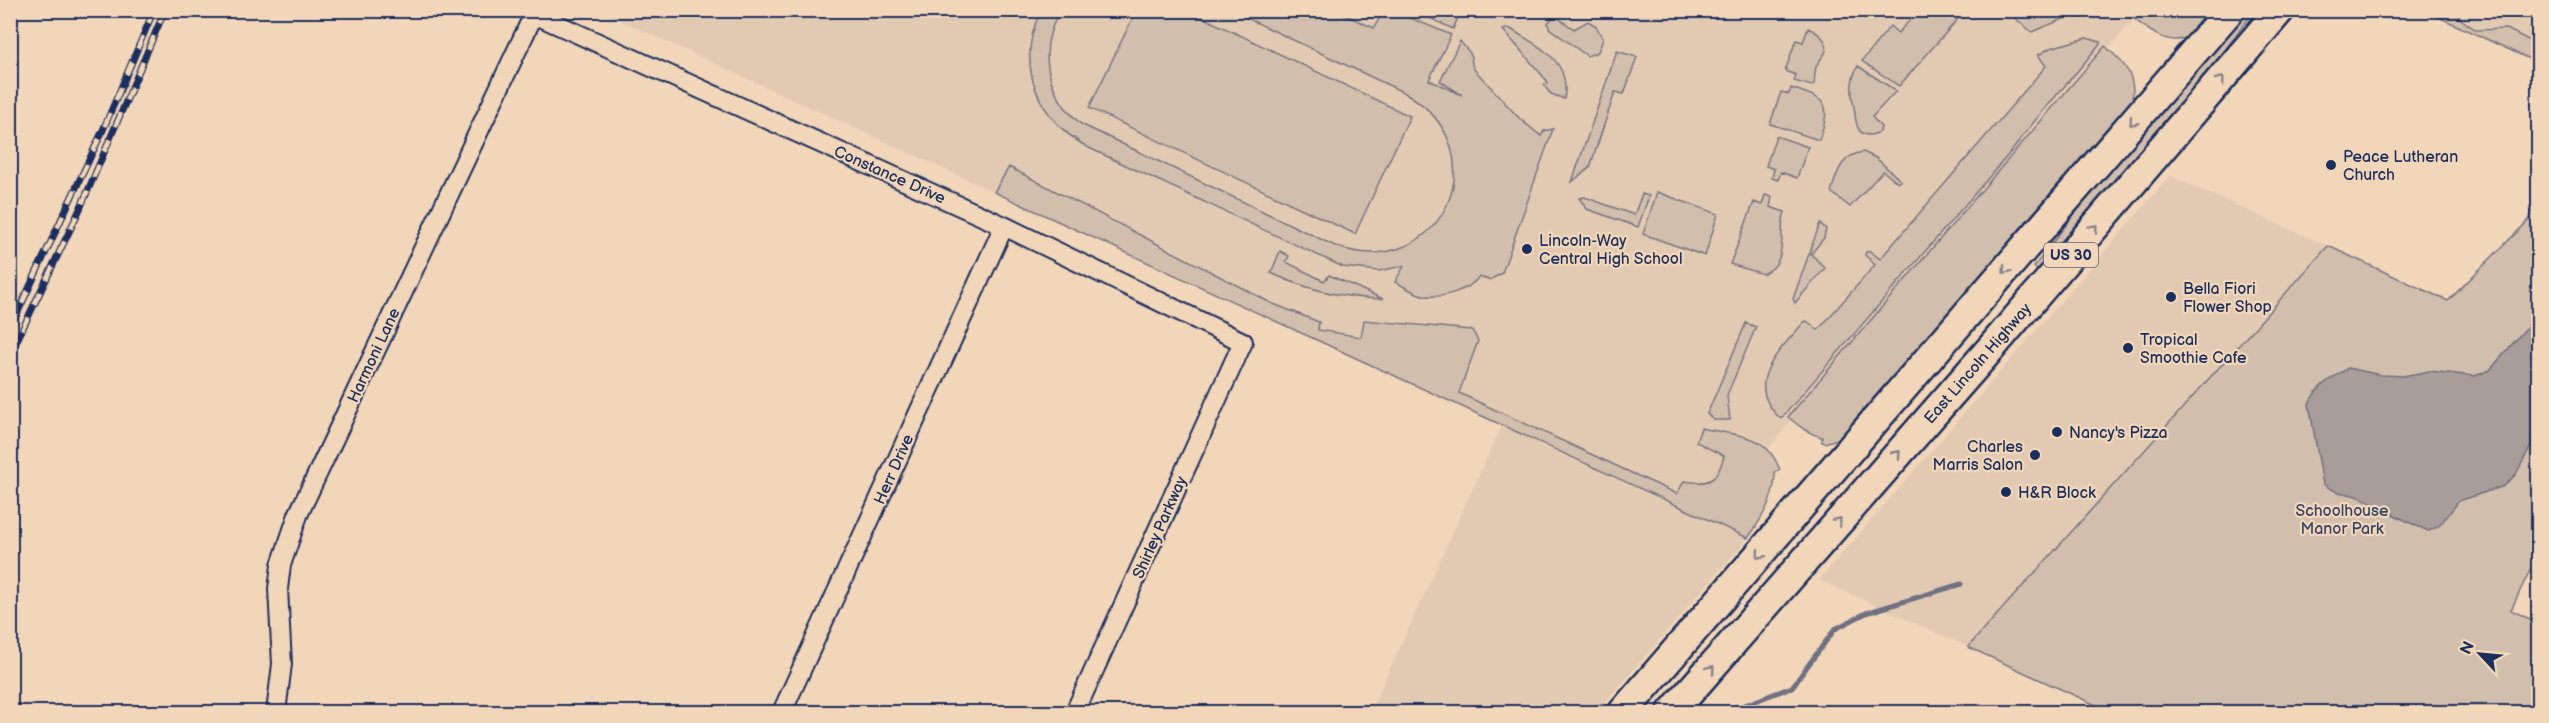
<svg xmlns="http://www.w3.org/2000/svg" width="2549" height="723" font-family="'Balsamiq Sans',sans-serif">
  <rect width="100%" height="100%" fill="#f2d6b9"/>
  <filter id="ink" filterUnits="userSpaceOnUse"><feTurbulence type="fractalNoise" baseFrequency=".0167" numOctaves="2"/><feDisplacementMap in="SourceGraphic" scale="12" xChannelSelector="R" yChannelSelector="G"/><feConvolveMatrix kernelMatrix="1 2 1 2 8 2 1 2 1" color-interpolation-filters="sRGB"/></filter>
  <g filter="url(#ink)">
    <!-- built -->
    <path fill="#e2cab2" d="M600 11H2141L1798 411 1713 521 1748 538 1597 712H1370L1502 425Z
      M2425 11H2538V63L2447 20Z
      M2170 176 2328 246 1968 647 1819 580Z"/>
    <!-- green -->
    <path fill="#d2beac" stroke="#767685" stroke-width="1.5" d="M1041 10 1060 11C1036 51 1047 94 1081 124L1335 246C1440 284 1503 152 1407 94L1232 11H1336L1374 28 1383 11H1394L1451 35 1429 80 1462 95 1440 81 1460 41 1470 53 1473 68 1519 118 1541 136 1544 131 1553 129 1502 273 1490 280 1479 277C1469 290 1444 298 1427 296 1416 295 1404 286 1395 282L1404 266 1378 271 1343 267 1087 147C1036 117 1015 65 1041 10Z
      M1187 10 1410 116 1355 234 1089 108 1136 11Z
      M1415 11H1461L1453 29Z
      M1918 11H1965L1899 86 1862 61 1890 26 1898 33Z
      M2006 11H2083L2032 32Z
      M2134 11H2216C2208 18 2201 29 2192 35 2169 49 2148 30 2132 17Z
      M2247 11H2254L2184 105 2038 271 2034 267 2104 175Z
      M2441 11H2454L2462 20 2476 30 2507 29 2538 45V63L2432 14Z
      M1554 15 1574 29 1588 21 1596 26 1603 39 1598 52 1587 56 1549 28 1548 23Z
      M1509 28C1537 46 1572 59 1564 99L1551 94 1544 86 1548 82 1503 30Z
      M1808 28C1817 32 1831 41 1825 53 1823 57 1819 60 1817 65 1814 70 1815 78 1814 84L1812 86 1794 81 1796 75 1785 71 1796 40 1803 42Z
      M2086 38 2101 42C2073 79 2040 111 2014 148L1781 419C1741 383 1779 352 1804 322L1807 321 1818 330 1875 265 1865 255 1866 252 1870 251 1880 259 2046 66 2038 55 2050 48Z
      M2105 46C2126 64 2138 78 2131 106L1846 436 1825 443 1822 442V437C1808 434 1799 426 1788 417Z
      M1617 51 1637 57 1624 94 1615 92 1590 167 1572 182Z
      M1858 66 1896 91 1872 117 1881 127 1880 132C1855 143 1856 121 1854 107 1851 92 1850 79 1858 66Z
      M1791 88C1828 100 1832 102 1819 140L1770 124 1781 92 1789 94Z
      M1776 136 1808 147 1797 178 1781 172 1778 180 1772 178 1774 169 1766 166Z
      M1863 152 1876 158 1901 181 1898 183 1883 171 1850 207 1831 192C1837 173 1841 155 1863 152Z
      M1009 167 1271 303 1319 322 1318 330 1361 337 1364 320 1472 330 1478 341 1459 393 1677 494 1684 481C1709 485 1717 482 1724 456L1696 442 1701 428C1734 436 1765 430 1780 470L1775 472C1776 495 1762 519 1748 538L994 192Z
      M1657 192 1718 214 1705 256 1643 234Z
      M1642 194 1649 196 1638 227 1587 209 1579 198 1585 197 1634 215Z
      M1765 195 1772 197 1770 207 1785 212C1777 231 1791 263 1763 274L1730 264 1754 202 1762 205Z
      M2538 198V553L2511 610 2538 623V712H2111L1968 647 2328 246 2448 301 2529 220Z
      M1820 223 1826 229 1824 238 1811 254 1825 268 1795 303 1793 299Z
      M1280 251 1289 256 1286 262 1324 281 1329 275 1383 299C1344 298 1307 290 1271 273Z
      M1746 323 1756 327 1727 395 1730 420H1714L1707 414Z"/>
    <!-- water -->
    <path fill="#a99d9a" stroke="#707182" stroke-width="1.5" d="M2538 314V432L2516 474 2504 486 2459 501 2439 526 2429 531C2405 522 2385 509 2362 498 2346 491 2339 496 2323 484L2309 404C2316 386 2332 378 2348 368L2381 375 2403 376 2429 371 2475 376 2490 370Z"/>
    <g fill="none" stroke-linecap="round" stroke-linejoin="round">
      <!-- stream -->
      <path stroke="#707182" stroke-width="5" d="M1708 712 1716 709 1721 712 1729 711 1792 687 1835 629 1866 613 1961 584"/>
      <!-- street casing -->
      <g stroke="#1b2f5e" stroke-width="22">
        <path id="street" d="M276 712 282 664 278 589 281 565 298 515 534 14 1004 226 1243 342 1075 712
          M782 712 1004 226"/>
      </g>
      <!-- primary casing -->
      <g stroke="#1b2f5e" stroke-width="33">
        <path id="primary" d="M1623 712 2230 10
          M1672 712 1992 347 2280 10"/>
      </g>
      <!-- street -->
      <use href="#street" stroke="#f2d6b9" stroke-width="18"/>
      <!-- primary -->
      <use href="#primary" stroke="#f2d6b9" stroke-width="28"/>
      <!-- rail casing -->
      <g stroke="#1b2f5e" stroke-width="7">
        <path id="rail" d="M10 329 103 130 154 10
          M10 355 80 209 165 10"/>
      </g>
      <!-- rail -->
      <use href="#rail" stroke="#f2d6b9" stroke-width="4.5" stroke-dasharray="14" stroke-linecap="butt"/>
    </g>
    <!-- one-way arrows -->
    <defs><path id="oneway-chevron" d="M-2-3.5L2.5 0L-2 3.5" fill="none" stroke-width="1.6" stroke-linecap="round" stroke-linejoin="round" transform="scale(1.5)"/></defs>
    <g stroke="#86828c">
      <use href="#oneway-chevron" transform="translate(2221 80) rotate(-50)"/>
      <use href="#oneway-chevron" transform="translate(2133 122) rotate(131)"/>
      <use href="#oneway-chevron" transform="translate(2094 228) rotate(-49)"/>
      <use href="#oneway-chevron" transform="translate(2006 270) rotate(131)"/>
      <use href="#oneway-chevron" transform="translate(1897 454) rotate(-48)"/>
      <use href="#oneway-chevron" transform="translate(1838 521) rotate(-49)"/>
      <use href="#oneway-chevron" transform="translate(1760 555) rotate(131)"/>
      <use href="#oneway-chevron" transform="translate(1711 669) rotate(-49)"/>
    </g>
  </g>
  <!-- markers -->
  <g fill="#1b2f5e" stroke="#f2d6b9" stroke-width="2">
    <circle cx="2331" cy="165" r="6"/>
    <circle cx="1527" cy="249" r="6"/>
    <circle cx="2171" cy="297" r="6"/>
    <circle cx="2128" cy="348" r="6"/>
    <circle cx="2057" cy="432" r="6"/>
    <circle cx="2035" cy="455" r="6"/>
    <circle cx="2006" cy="492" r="6"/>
  </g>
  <g text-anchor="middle" stroke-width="4.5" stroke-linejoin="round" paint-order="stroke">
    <!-- shield labels -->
    <rect fill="#f2d6b9" stroke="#5c6179" stroke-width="1.5" x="2044" y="243" width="54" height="24" rx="4.5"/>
    <g font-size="15" font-weight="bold" fill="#1b2f5e">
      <text x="2071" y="260">US 30</text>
    </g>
    <!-- poi labels -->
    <g font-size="16" fill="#1b2f5e" stroke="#f2d6b9" text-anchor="start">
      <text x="2343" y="162">Peace Lutheran<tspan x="2343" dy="18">Church</tspan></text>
      <text x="1539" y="246">Lincoln-Way<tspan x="1539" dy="18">Central High School</tspan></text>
      <text x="2183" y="294">Bella Fiori<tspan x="2183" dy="18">Flower Shop</tspan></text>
      <text x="2140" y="345">Tropical<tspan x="2140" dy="18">Smoothie Cafe</tspan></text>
      <text x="2069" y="438">Nancy's Pizza</text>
      <text x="2023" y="452" text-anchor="end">Charles<tspan x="2023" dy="18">Marris Salon</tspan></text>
      <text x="2018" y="498">H&amp;R Block</text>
    </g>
    <!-- street labels -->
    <g font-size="16" fill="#1b2f5e" stroke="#f2d6b9">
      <text transform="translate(890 174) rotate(24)" y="6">Constance Drive</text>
      <text transform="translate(373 355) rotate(-65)" y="6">Harmoni Lane</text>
      <text transform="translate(1977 363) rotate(-49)" y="6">East Lincoln Highway</text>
      <text transform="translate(893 469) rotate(-66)" y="6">Herr Drive</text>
      <text transform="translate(1159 527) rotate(-66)" y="6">Shirley Parkway</text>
    </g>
    <!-- park labels -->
    <g font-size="16" fill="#36446a" stroke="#f2d6b9">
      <text x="2342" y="516">Schoolhouse<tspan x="2342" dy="18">Manor Park</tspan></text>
    </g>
  </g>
  <!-- margin -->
  <rect width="2549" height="723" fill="none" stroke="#f2d6b9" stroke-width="36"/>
  <rect x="18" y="18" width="2513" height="687" fill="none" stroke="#1b2f5e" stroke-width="2" filter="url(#ink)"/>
  <!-- north arrow -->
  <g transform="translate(2480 654) rotate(296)" stroke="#f2d6b9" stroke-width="4.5" paint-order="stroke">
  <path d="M0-4.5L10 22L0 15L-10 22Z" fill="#1b2f5e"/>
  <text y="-9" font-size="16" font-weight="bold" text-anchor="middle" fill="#1b2f5e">N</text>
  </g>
</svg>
